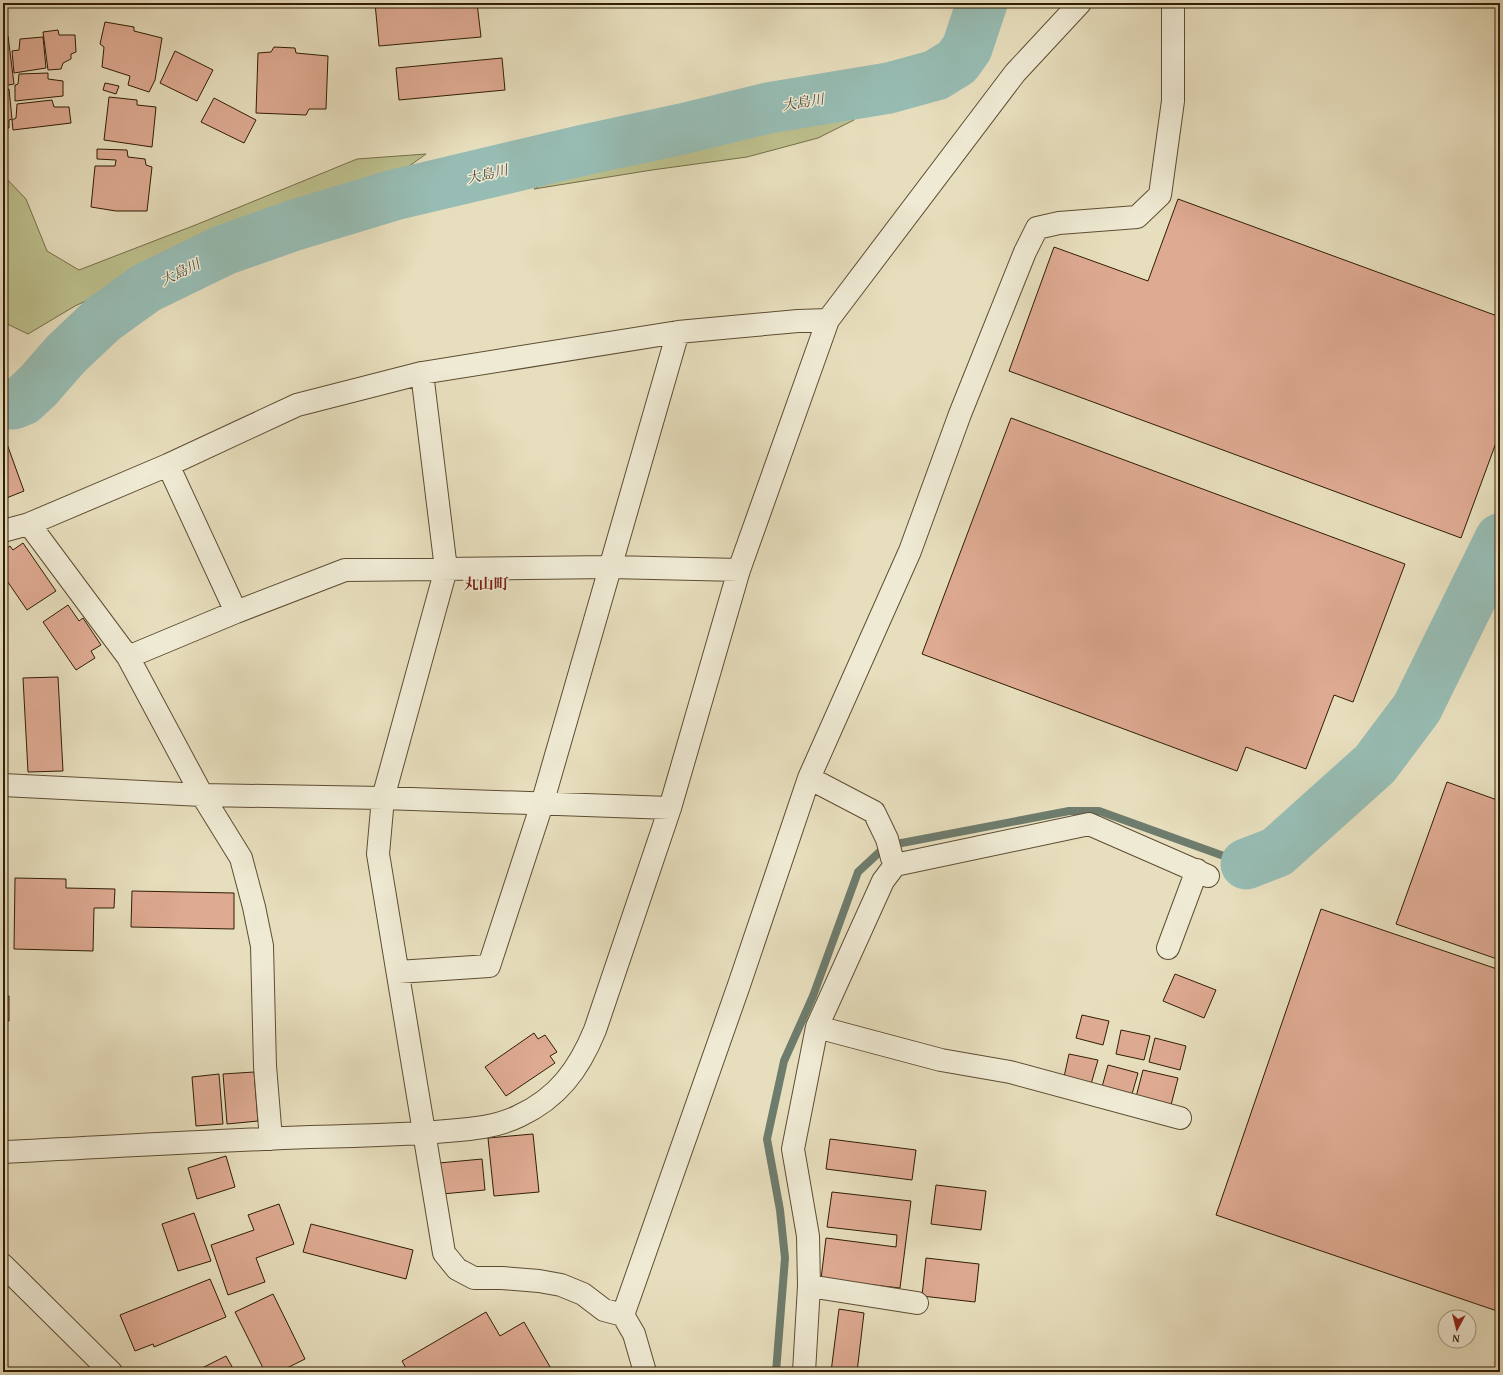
<svg xmlns="http://www.w3.org/2000/svg" width="1503" height="1375" font-family="'Gentium Book Plus','Noto Serif JP',serif">
  <rect width="100%" height="100%" fill="#e7debd"/>
  <filter id="stains"><feTurbulence type="fractalNoise" baseFrequency=".005" numOctaves="4"/><feColorMatrix values="0 0 0 0 .2 0 0 0 0 .09 0 0 0 0 .02 0 0 0 .5 -.17"/></filter>
  <radialGradient id="worn" r=".72"><stop offset=".6" stop-color="#630" stop-opacity="0"/><stop offset="1" stop-color="#630" stop-opacity=".3"/></radialGradient>
  <!-- green -->
  <path fill="#bcc08d" stroke="#766e49" d="M860 99 854 120 818 138 747 157 652 170 534 189 559 174 626 154 714 134 773 116 823 105Z
    M426 154 387 182 258 220 75 306 28 334 3 322V175L26 199 47 251 79 270 198 224 357 159Z"/>
  <g fill="none" stroke-linecap="round" stroke-linejoin="round">
    <!-- stream -->
    <path stroke="#6e7c6d" stroke-width="8" d="M776 1372 785 1258 780 1210 767 1139 784 1061 813 996 858 872 886 846 1069 811H1099L1246 864"/>
    <!-- river -->
    <path stroke="#97bcb3" stroke-width="51" d="M3 404H13L23 400 38 386 66 354 103 319 146 288 224 250 295 225 394 195 584 150 682 129 768 108 889 88 936 75 957 62 967 48 982 3
      M1246 864 1277 852 1375 764 1417 708 1500 539"/>
  </g>
  <!-- building -->
  <path fill="#deaa92" stroke="#301d05" d="M375 3H477L481 37 379 46Z
    M105 22 134 27V31L162 38 155 80 149 92 128 85 130 76 102 67 104 47 100 44Z
    M58 30 59 35H75L76 52 71 54V59L63 63 61 69 48 70 43 32Z
    M3 36H8L14 84 3 86Z
    M43 37 46 68 14 73 12 51 19 50 20 39Z
    M274 47 295 48 296 53 328 56 326 109H309L306 115 256 113 258 53 271 52Z
    M175 51 213 70 197 101 160 83Z
    M502 58 505 90 399 100 396 68Z
    M48 73V79L63 81V96L15 101V85L18 84 19 74Z
    M105 83 119 86 116 94 103 90Z
    M9 89 12 119 9 120V128H3V90Z
    M109 97 137 100V105L156 107 152 147 104 140Z
    M214 98 256 120 244 143 201 122Z
    M52 100 54 107H69L71 123 13 130 12 120 16 118 17 104Z
    M97 149 127 150 128 157 145 159 146 165 152 167 147 211H116L91 207 95 166H115L116 160 97 159Z
    M1178 199 1500 317V432L1461 538 1009 371 1054 247 1148 281Z
    M1011 418 1405 564 1353 702 1334 695 1306 769 1246 747 1237 771 922 654Z
    M7 444 24 491 4 499 3 446Z
    M23 543 56 591 27 610 3 575V551L10 546 13 550Z
    M68 605 79 621 83 618 101 645 91 651 95 658 76 670 43 622Z
    M58 677 63 771 28 772 23 678Z
    M1447 782 1500 801V960L1396 924Z
    M15 878 66 879V888L115 889 114 908H94L93 951 14 949Z
    M132 891 234 893V929L131 927Z
    M1321 909 1500 970V1312L1216 1215Z
    M1175 974 1216 990 1204 1018 1163 1001Z
    M3 996H9V1021H3Z
    M1082 1015 1109 1021 1103 1045 1076 1038Z
    M1121 1030 1150 1036 1144 1060 1116 1054Z
    M534 1033 538 1039 545 1035 557 1052 550 1056 555 1063 506 1096 485 1067Z
    M1155 1038 1186 1046 1180 1070 1149 1062Z
    M1069 1054 1098 1060 1091 1084 1064 1077Z
    M1108 1065 1138 1073 1132 1094 1102 1087Z
    M1143 1070 1178 1078 1171 1105 1136 1097Z
    M254 1072 258 1121 227 1124 223 1074Z
    M219 1074 223 1124 196 1126 192 1077Z
    M533 1134 539 1192 494 1196 488 1138Z
    M830 1139 916 1150 912 1180 826 1169Z
    M226 1156 235 1187 197 1199 188 1168Z
    M482 1159 485 1190 442 1194 439 1163Z
    M936 1185 986 1191 981 1230 931 1224Z
    M832 1192 911 1201 900 1288 821 1279 826 1238 896 1247 897 1235 827 1227Z
    M279 1204 294 1244 256 1258 265 1282 228 1295 211 1245 254 1230 248 1215Z
    M194 1213 211 1261 178 1271 162 1224Z
    M311 1224 413 1250 406 1279 303 1252Z
    M926 1258 979 1264 975 1302 922 1296Z
    M210 1279 226 1317 154 1347 153 1344 135 1351 120 1315Z
    M273 1294 305 1359 279 1372H265L235 1312Z
    M839 1309 864 1313 857 1372H831Z
    M486 1312 500 1336 524 1322 553 1372H408L402 1361Z
    M226 1356 235 1372H194Z"/>
  <g fill="none" stroke-linecap="round" stroke-linejoin="round">
    <!-- minor casing -->
    <g stroke="#5e4d33" stroke-width="24">
      <path id="minor" d="M422 373 446 569 383 798 378 854 444 1253 457 1269 474 1278H502L539 1281 561 1285 583 1294 604 1310 623 1315 634 1334 645 1372
        M168 465 236 612
        M29 524 128 657 202 795 241 858 254 907 262 946 265 1066 271 1139
        M3 531 29 524 168 465 297 405 422 373 678 332 798 321 828 320
        M128 657 236 612 345 570 610 567 739 570
        M809 778 874 812 887 839 892 858 895 865
        M3 785 202 795 383 798 670 808
        M1168 948 1197 870
        M398 972 489 966 542 804 678 332
        M817 1027 941 1060 1010 1072 1180 1118
        M3 1152C105 1147 208 1141 310 1137 356 1136 402 1135 447 1131 472 1129 497 1127 519 1116 558 1098 579 1069 595 1030L670 808 739 570 828 320 1015 73 1080 3
        M809 1286 917 1303
        M623 1315 739 985 809 778 910 551 960 414 1025 252 1037 228 1059 223 1137 217 1160 195 1173 101V3
        M804 1372 809 1286 808 1236 793 1149 817 1027 883 881 895 865 1089 824 1208 876"/>
    </g>
    <!-- tertiary casing -->
    <g stroke="#5e4d33" stroke-width="24">
      <path id="tertiary" d="M3 1265 111 1372"/>
    </g>
    <!-- minor -->
    <use href="#minor" stroke="#efead4" stroke-width="22"/>
    <!-- tertiary -->
    <use href="#tertiary" stroke="#efead4" stroke-width="22"/>
  </g>
  <g text-anchor="middle" stroke-width="3" stroke-linejoin="round" paint-order="stroke">
    <!-- water labels -->
    <g font-size="14" font-style="italic" fill="#4f4d39" stroke="#efead4">
      <text transform="translate(803 102) rotate(-9)" y="5">大島川</text>
      <text transform="translate(487 174) rotate(-13)" y="5">大島川</text>
      <text transform="translate(180 272) rotate(-26)" y="5">大島川</text>
    </g>
    <!-- quarter labels -->
    <g font-size="15" font-weight="bold" fill="#7a1f14" stroke="#efead4">
      <text x="486" y="589">丸山町</text>
    </g>
  </g>
  <!-- margin -->
  <rect width="1503" height="1375" fill="none" stroke="#e7debd" stroke-width="16"/>
  <rect x="4" y="4" width="1495" height="1367" fill="none" stroke="#301d05" stroke-width="2"/>
  <rect x="8" y="8" width="1487" height="1359" fill="none" stroke="#301d05"/>
  <!-- north arrow -->
  <g transform="translate(1457 1329) rotate(187)"><circle r="19" fill="#efead4" stroke="#a39881"/>
  <path d="M0-3L7 15L0 10L-7 15Z" fill="#8f2418"/>
  <text y="-6" font-size="11" font-weight="bold" text-anchor="middle" fill="#301d05">N</text>
  </g>
  <rect width="100%" height="100%" filter="url(#stains)"/>
  <rect width="100%" height="100%" fill="url(#worn)"/>
</svg>
